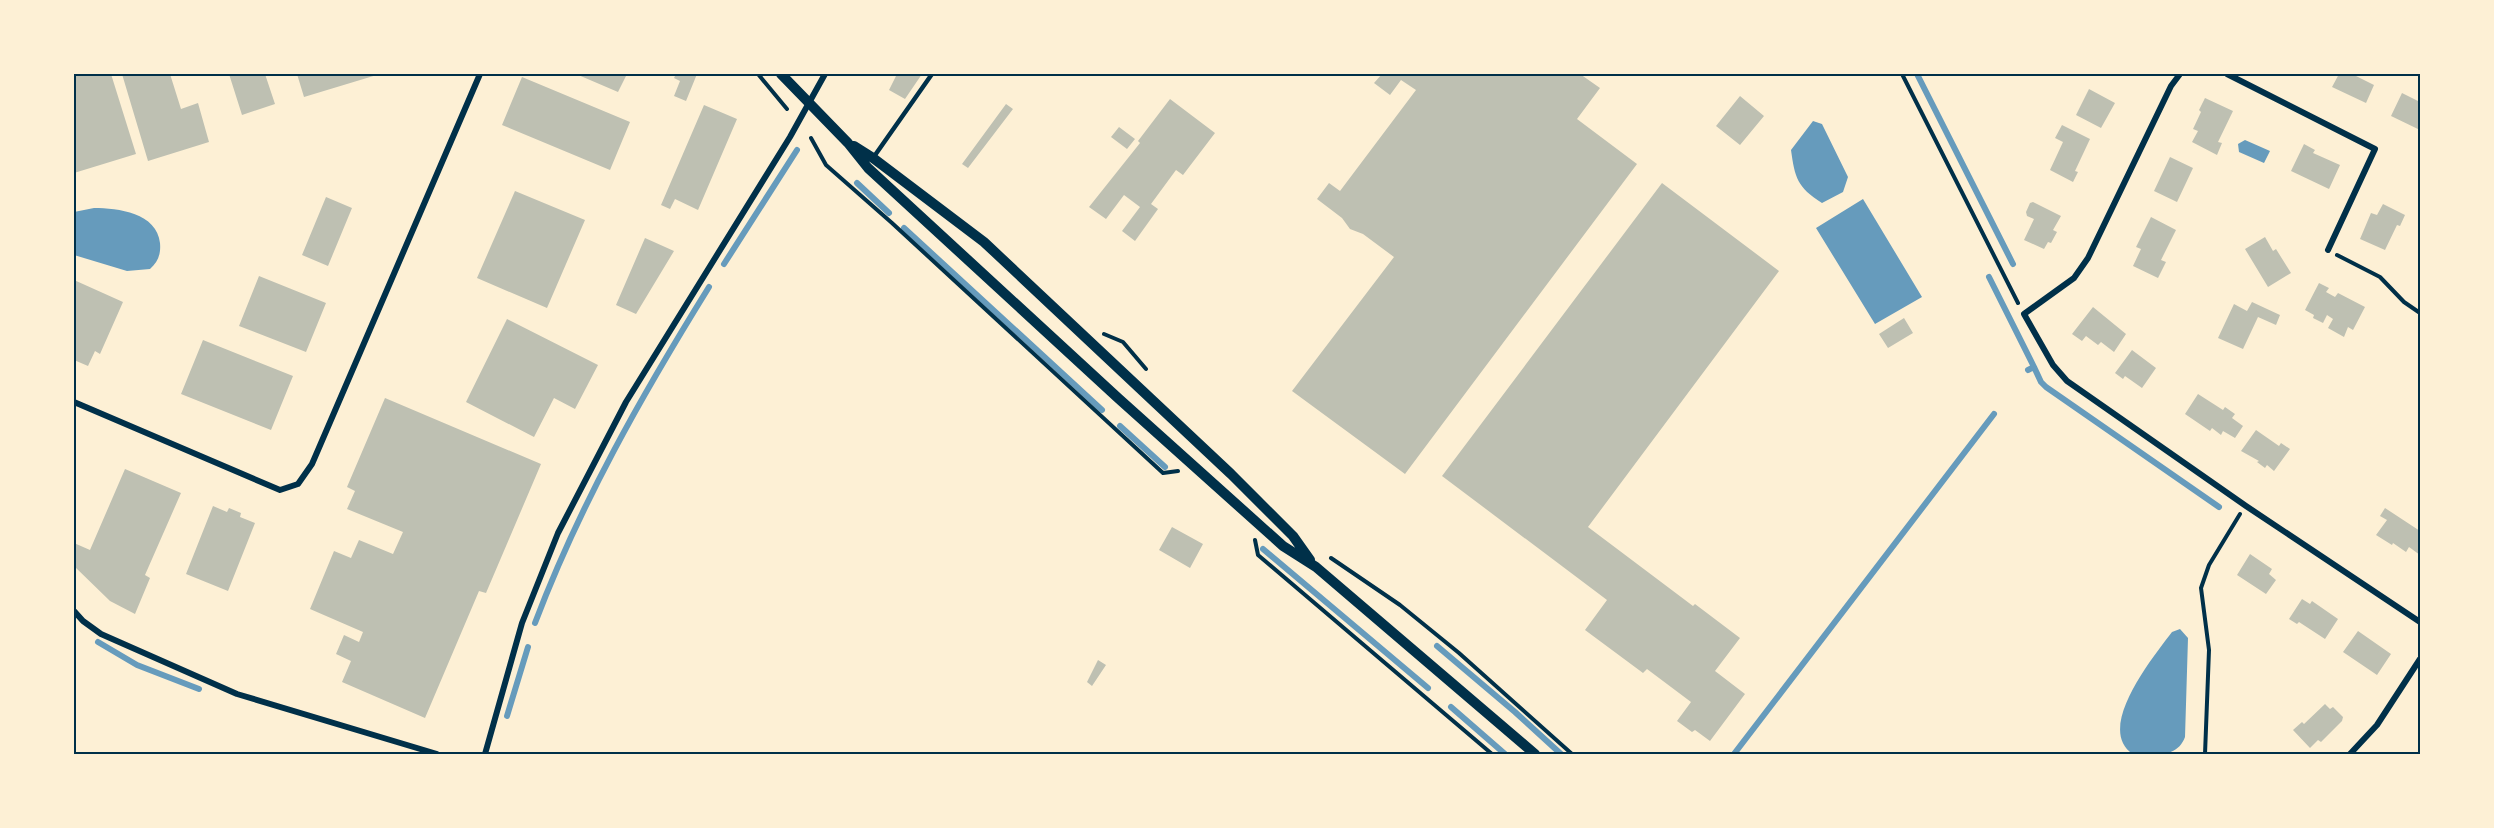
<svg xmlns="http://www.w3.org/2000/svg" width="2494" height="828" font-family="'Noto Serif',serif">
  <rect width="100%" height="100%" fill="#fdf0d5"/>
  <!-- water -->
  <path fill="#669bbc" d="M1813 121 1822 124 1848 177 1843 192 1822 203C1797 187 1795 178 1791 150Z
    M2245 140 2270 151 2264 163 2239 152 2238 144Z
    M1863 199 1922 297 1875 324 1816 228Z
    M94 208C118 208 157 213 160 243 161 254 158 262 150 269L127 271 74 255V212Z
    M2180 629 2188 638 2185 737C2177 759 2152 755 2133 754 2094 729 2154 656 2172 632Z"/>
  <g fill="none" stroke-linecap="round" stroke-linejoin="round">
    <!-- stream -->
    <path stroke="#669bbc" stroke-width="6" d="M1917 74 2013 264
      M857 183 889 213
      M904 228 1102 410
      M724 264 797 150
      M1989 277 2034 367 2028 370
      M2034 367 2041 382 2046 387 2219 507
      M1120 426 1165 467
      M1263 549 1428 688
      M535 623C580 504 642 395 709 287
      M98 642 137 665 199 689
      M1437 646 1515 712 1561 754
      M1451 707 1505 754
      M507 716 528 647
      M1734 754 1994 414"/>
  </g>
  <!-- building -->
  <path fill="#bec0b2" d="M83 74H111L136 154 74 173V76Z
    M122 74H170L181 109 198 103 209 142 148 161Z
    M229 74H265L275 104 242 115Z
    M297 74H380L304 97Z
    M576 74H627L618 92Z
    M676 74H697L686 101 674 96 680 81 674 78Z
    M890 74H922L905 99 889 90 896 76Z
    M1382 74H1580L1600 88 1577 119 1637 164 1405 474 1292 391 1394 257 1363 234 1350 229 1342 218 1317 199 1329 183 1340 191 1416 90 1401 80 1390 95 1374 83Z
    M2339 74H2352L2374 85 2366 103 2332 87Z
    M522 77 630 122 610 170 502 125Z
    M2089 89 2115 103 2101 128 2076 115Z
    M2402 93 2420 102V130L2391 116Z
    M1740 96 1764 116 1740 145 1716 126Z
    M2205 98 2233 111 2218 142 2222 143 2217 155 2192 142 2198 131 2193 129 2201 112 2199 110Z
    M1170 99 1215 133 1183 175 1176 170 1151 204 1158 209 1135 241 1122 231 1140 207 1124 195 1106 219 1089 207 1140 143 1138 141Z
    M1006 104 1013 109 968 168 962 164Z
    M704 105 737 119 698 210 675 199 670 209 661 205Z
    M2062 125 2090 139 2075 171 2078 172 2073 182 2050 170 2063 142 2055 138Z
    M1119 127 1135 139 1127 149 1111 137Z
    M2304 144 2315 150 2313 153 2340 165 2329 189 2291 171Z
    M2170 157 2193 168 2177 202 2154 191Z
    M1662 183 1779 271 1588 527 1693 606 1695 604 1740 638 1715 671 1745 694 1710 741 1695 730 1692 732 1677 721 1691 702 1647 669 1643 673 1585 630 1607 600 1442 476Z
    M515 191 585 220 547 308 477 278Z
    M326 197 352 208 328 266 302 255Z
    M2033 202 2061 216 2053 230 2057 232 2051 243 2048 242 2044 249 2024 240 2034 219 2027 216 2026 212 2030 203Z
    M2383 204 2405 215 2400 226 2397 225 2385 250 2360 239 2371 213 2377 215Z
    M2151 217 2176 230 2161 260 2166 262 2158 278 2133 266 2141 249 2136 247Z
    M2265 237 2273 251 2276 249 2291 273 2268 287 2245 249Z
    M645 238 674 251 636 314 616 305Z
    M259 276 326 303 306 352 239 326Z
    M74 280 123 302 100 354 95 351 88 366 74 360Z
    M2319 283 2329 288 2326 292 2335 297 2338 293 2365 307 2353 330 2348 327 2344 337 2328 328 2333 319 2327 315 2323 323 2313 318 2314 315 2305 310Z
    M2252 302 2280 315 2276 325 2258 317 2243 349 2218 338 2234 304 2247 311Z
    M2093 307 2126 334 2114 352 2101 342 2098 345 2086 336 2082 341 2072 334Z
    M1904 318 1913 333 1888 348 1879 334Z
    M507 319 598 365 575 409 554 398 534 437 466 402Z
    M203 340 293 376 271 430 181 394Z
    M2132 350 2156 368 2142 388 2125 376 2123 379 2115 373Z
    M2198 394 2223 410 2225 407 2235 414 2232 418 2243 426 2235 438 2223 431 2221 435 2212 428 2210 431 2185 414Z
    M385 398 541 464 486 593 479 591 425 718 342 682 351 661 336 654 344 635 359 642 363 632 310 609 334 551 351 558 359 540 393 554 403 532 347 509 355 491 347 487Z
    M2256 430 2279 446 2281 443 2290 449 2274 471 2267 465 2265 468 2257 462 2259 461 2241 451Z
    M125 469 181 493 145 575 150 578 135 614 110 601 74 566V543L90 550Z
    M213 506 227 512 229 508 241 513 240 517 255 523 228 591 186 574Z
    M2385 508 2420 531V555L2409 547 2406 552 2393 543 2392 545 2376 535 2387 520 2380 516Z
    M1172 527 1203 544 1190 568 1159 550Z
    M2250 554 2272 569 2269 574 2276 580 2266 594 2237 575Z
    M2302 599 2310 604 2312 601 2338 619 2325 639 2299 622 2297 624 2289 619Z
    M2358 631 2391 654 2377 675 2343 652Z
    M1098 660 1106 665 1092 686 1087 682Z
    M2325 704 2330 709 2333 707 2343 717 2342 721 2321 742 2318 740 2310 748 2293 730 2302 722 2304 724Z"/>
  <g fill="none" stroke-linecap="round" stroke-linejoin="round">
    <!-- path -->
    <path stroke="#003049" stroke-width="4" d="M758 74 787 109
      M1902 74 2018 303
      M811 138 826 165 892 223 1163 473 1178 471
      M2337 255 2380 277 2404 302 2420 313
      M1104 334 1123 342 1146 369
      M1255 540 1258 555 1492 754
      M1331 558 1400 605 1459 653 1572 754
      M2205 754 2209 650 2201 588 2209 565 2240 514"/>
    <!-- service -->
    <path stroke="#003049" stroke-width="4.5" d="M873 158 932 74"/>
    <!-- minor -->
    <path stroke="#003049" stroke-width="6" d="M2180 74 2171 86 2088 258 2074 278 2024 314 2053 365 2067 381 2246 506 2420 622
      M2227 74 2375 149 2328 250
      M74 402 280 490 298 484 312 464 480 74
      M74 611 83 621 101 634 237 694 437 754
      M485 754 522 623 558 533 626 402 790 137 825 74
      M2350 754 2377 725 2420 659"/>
    <!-- tertiary -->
    <path stroke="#003049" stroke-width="10" d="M781 74 848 143 868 168 1118 398 1283 546 1316 567 1535 754
      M854 146 873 158 984 242 1231 474 1293 536 1310 560"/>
  </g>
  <!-- border -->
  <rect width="2494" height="828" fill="none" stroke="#fdf0d5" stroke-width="150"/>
  <rect x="75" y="75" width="2344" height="678" fill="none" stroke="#003049" stroke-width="2"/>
</svg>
